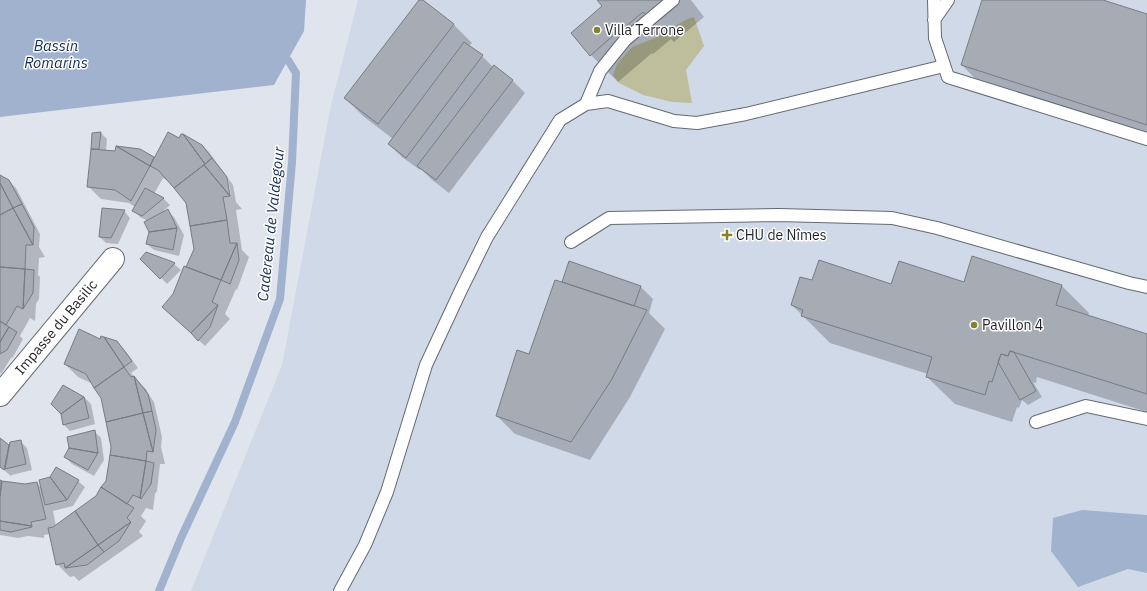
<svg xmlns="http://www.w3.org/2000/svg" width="1147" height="591" font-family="'IBM Plex Sans',sans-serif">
  <rect width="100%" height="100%" fill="#e0e5ed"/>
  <!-- built -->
  <path fill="#d0d9e8" d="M358 0H1147V591H191L282 365 331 105Z"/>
  <!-- green -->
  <path fill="#bebe9d" d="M694 17 704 46 686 70 692 103 672 102 643 95 619 83 613 75 617 64 632 47 655 38 687 19Z"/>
  <!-- water -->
  <path fill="#a0b2ce" d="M0 0H306L304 31 274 85 0 117Z
    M1082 510 1147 515V573L1128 569 1078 587 1051 551 1053 518Z"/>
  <!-- shadow -->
  <path fill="#0003" d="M420 0 454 25 472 43 469 46 482 56 494 68 512 80 525 93 449 193 431 179 421 169 420 170 402 157 389 144 393 139 363 116 345 98Z
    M599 0H691L704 17 674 42 671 39 653 54 652 53 618 82 591 55 604 6Z
    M983 0H1100L1147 15V139L984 88 962 65Z
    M101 133 107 139 106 151 153 158 154 159 179 139 202 145 209 152 225 174 228 193 231 195 228 178 233 185 236 202 242 209 236 210 242 250 249 257 237 290 236 289 225 314 230 319 205 346 163 307 174 294 187 268 195 249 187 203 168 181 163 178 154 194 164 199 170 205 161 213V214L167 210 174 217 184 235 179 256 154 250 147 244 150 232 148 221 140 217 133 210 135 207 129 203 101 199 88 186 93 134Z
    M0 176 9 181 16 188 40 234 39 247 45 257 39 258 38 275 40 277 39 299 36 304 35 321 30 318 20 336 23 339 13 357 11 358 1 374 0 372Z
    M124 211 130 218 118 244 106 243 100 237Z
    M147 253 174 264 181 270 167 284 142 258Z
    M813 281 892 285 964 283 1062 286 1089 313 1088 316 1147 335V412L1037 377 1036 383 1033 382 1042 397 1028 405 1022 400 1019 408 1017 407 1012 422 955 404 927 377 928 374 830 343 792 305Z
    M640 286 653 299 649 313 665 329 630 397 590 460 515 434 497 416 529 355Z
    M101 341 117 342 124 349 138 368 131 373 135 378 147 390V392L154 402 162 437 161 447 165 464H160L157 491 155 494 153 510 146 508 141 516 146 521 139 532 143 536 79 581 74 576 70 577 57 564 50 534 44 535V538L28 536 18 538 0 535V481L25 485 37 483 42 489 78 481 85 487 73 506 53 511 56 526 96 497 107 481 112 447 102 398 93 384 78 377 65 364Z
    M84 397 91 404 95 424 70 431 64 425Z
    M94 431 101 438 104 460 94 476 72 464 65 457Z
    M0 439 10 446 20 441 27 448 32 470 12 475 11 476 0 467Z"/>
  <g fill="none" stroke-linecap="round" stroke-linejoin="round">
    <!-- stream -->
    <path stroke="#a0b2ce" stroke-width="8" d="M159 591 181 538 235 422 280 299 292 162 296 73 288 60 281 54"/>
  </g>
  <!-- building -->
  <path fill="#a7acb4" stroke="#777c84" d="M419 0H423L454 24 378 124 344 98Z
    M597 0H664L646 15 643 12 625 27 624 26 590 56 571 33 602 6Z
    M982 0H1103L1147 14V125L961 65Z
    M464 42 483 55 406 158 388 144Z
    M494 65 513 80 436 180 417 166Z
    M101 132 99 149H91L92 133Z
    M168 132 179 138 181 134H183L205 164 174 188 158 170 150 166Z
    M183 134 202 145 212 158 205 164Z
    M116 146 140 149 154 157 150 166Z
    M116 146 150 166 131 201 115 190 87 187 91 149 115 151Z
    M212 158 227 177 230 196 204 165Z
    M204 165 230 196 223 197 227 220 190 226 186 203 174 188Z
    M0 175 9 180 22 204 13 208 0 183Z
    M0 183 13 208 0 215Z
    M145 188 164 198 142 216 132 211Z
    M22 204 34 227 33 245 13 208Z
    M13 208 33 245H26L25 269 0 267V215Z
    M102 208 125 210 111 238 99 237Z
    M168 209 177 228 149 232 144 222Z
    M227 220 230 243H237L221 280 186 267 194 249 190 226Z
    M177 228 173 250 146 244 149 232Z
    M237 243 239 260 230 284 221 280Z
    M146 252 173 262 175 263 160 279 140 259Z
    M972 256 1062 285 1056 305 1147 334V394L1010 351 1008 356 1001 354 992 382 989 381 985 395 926 377 932 357 801 316 803 310 791 305 800 277 812 280 819 260 891 284 899 261 964 282Z
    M569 261 641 286 634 306 562 282Z
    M184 266 221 280 212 302 218 305 191 333 162 307 173 294Z
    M0 267 25 269 23 309 17 306 6 325 0 321Z
    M25 269 34 270 33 293 23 309Z
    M555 280 562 282 647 310 612 379 571 442 496 416 517 350 529 354Z
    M218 305 210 327 198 341 191 333Z
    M0 321 9 327 0 342Z
    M9 327 17 332 7 350 0 354V342Z
    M79 329 100 339 101 336 104 337 124 367 94 388 86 374 64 364Z
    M104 337 117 341 132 361 124 367Z
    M1010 351 1014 352 1036 391 1020 400 998 362 1001 354 1008 356Z
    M124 367 131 377 134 376 143 413 106 422 101 398 94 388Z
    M134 376 148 394 152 411 143 413Z
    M63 385 84 397 61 414 51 404Z
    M84 397 89 418 63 425 61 414Z
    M152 411 156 430 153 452 143 413Z
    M143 413 153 452 147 451 146 461 110 455 111 447 106 422Z
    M95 430 98 453 69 448 67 437Z
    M0 438 9 445 4 470 0 467Z
    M21 440 26 464 5 469 10 442Z
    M69 448 98 453 88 470 64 457Z
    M110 455 146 461 140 498 133 495 127 504 101 487 106 481Z
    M146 461 154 463 151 484 141 499 140 498Z
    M56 467 79 480 67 500 50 477Z
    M50 477 67 500 45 505 39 480Z
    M0 480 2 481 0 496Z
    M2 481 25 484 37 482 46 519 31 522 32 526 0 521V496Z
    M101 487 134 508 127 518 131 522 98 545 75 511 96 496Z
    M75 511 98 545 65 568 64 563 56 565 48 528 53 527Z
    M0 521 32 526V527L11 532 0 530Z
    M131 522 119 541 104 552 98 545Z
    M98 545 104 552 87 565 65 568Z"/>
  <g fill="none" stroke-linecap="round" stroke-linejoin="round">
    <!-- lane casing -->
    <g stroke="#656a71" stroke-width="14">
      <path id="lane" d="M934 0 935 38 948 77 1147 139
        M934 20 948 0
        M586 104 600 71 625 40 673 0
        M571 242 609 218 779 215 892 218 937 228 1129 283 1147 287
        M1036 422 1086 406 1147 419
        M340 591 365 545 387 492 426 365 460 292 487 237 560 120 586 104 608 101 674 121 697 123 746 114 944 66"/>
    </g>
    <!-- street casing -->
    <g stroke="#656a71" stroke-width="24">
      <path id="street" d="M0 395 113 259"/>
    </g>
    <!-- lane -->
    <use href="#lane" stroke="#fff" stroke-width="12"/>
    <!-- street -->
    <use href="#street" stroke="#fff" stroke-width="22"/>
  </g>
  <!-- markers -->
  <g fill="#85822b" stroke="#fff" stroke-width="1.5">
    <circle cx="597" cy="30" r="4"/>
    <path d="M725 229h4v4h4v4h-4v4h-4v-4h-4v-4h4z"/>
    <circle cx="974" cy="325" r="4"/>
  </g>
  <g text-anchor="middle" stroke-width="3" stroke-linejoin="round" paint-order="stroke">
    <!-- poi labels -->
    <g font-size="14" fill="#1f2124" stroke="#fff" text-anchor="start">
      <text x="605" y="35">Villa Terrone</text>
      <text x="736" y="240">CHU de Nîmes</text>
      <text x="982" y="330">Pavillon 4</text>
    </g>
    <!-- street labels -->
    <g font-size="14" fill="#1f2124" stroke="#fff">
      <text transform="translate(56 327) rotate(-50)" y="5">Impasse du Basilic</text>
    </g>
    <!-- water labels -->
    <g font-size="15" font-style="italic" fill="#152d52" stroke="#fff">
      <text x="56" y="51">Bassin<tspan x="56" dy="17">Romarins</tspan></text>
      <text transform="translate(271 224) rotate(-84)" y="5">Cadereau de Valdegour</text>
    </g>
  </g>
</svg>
